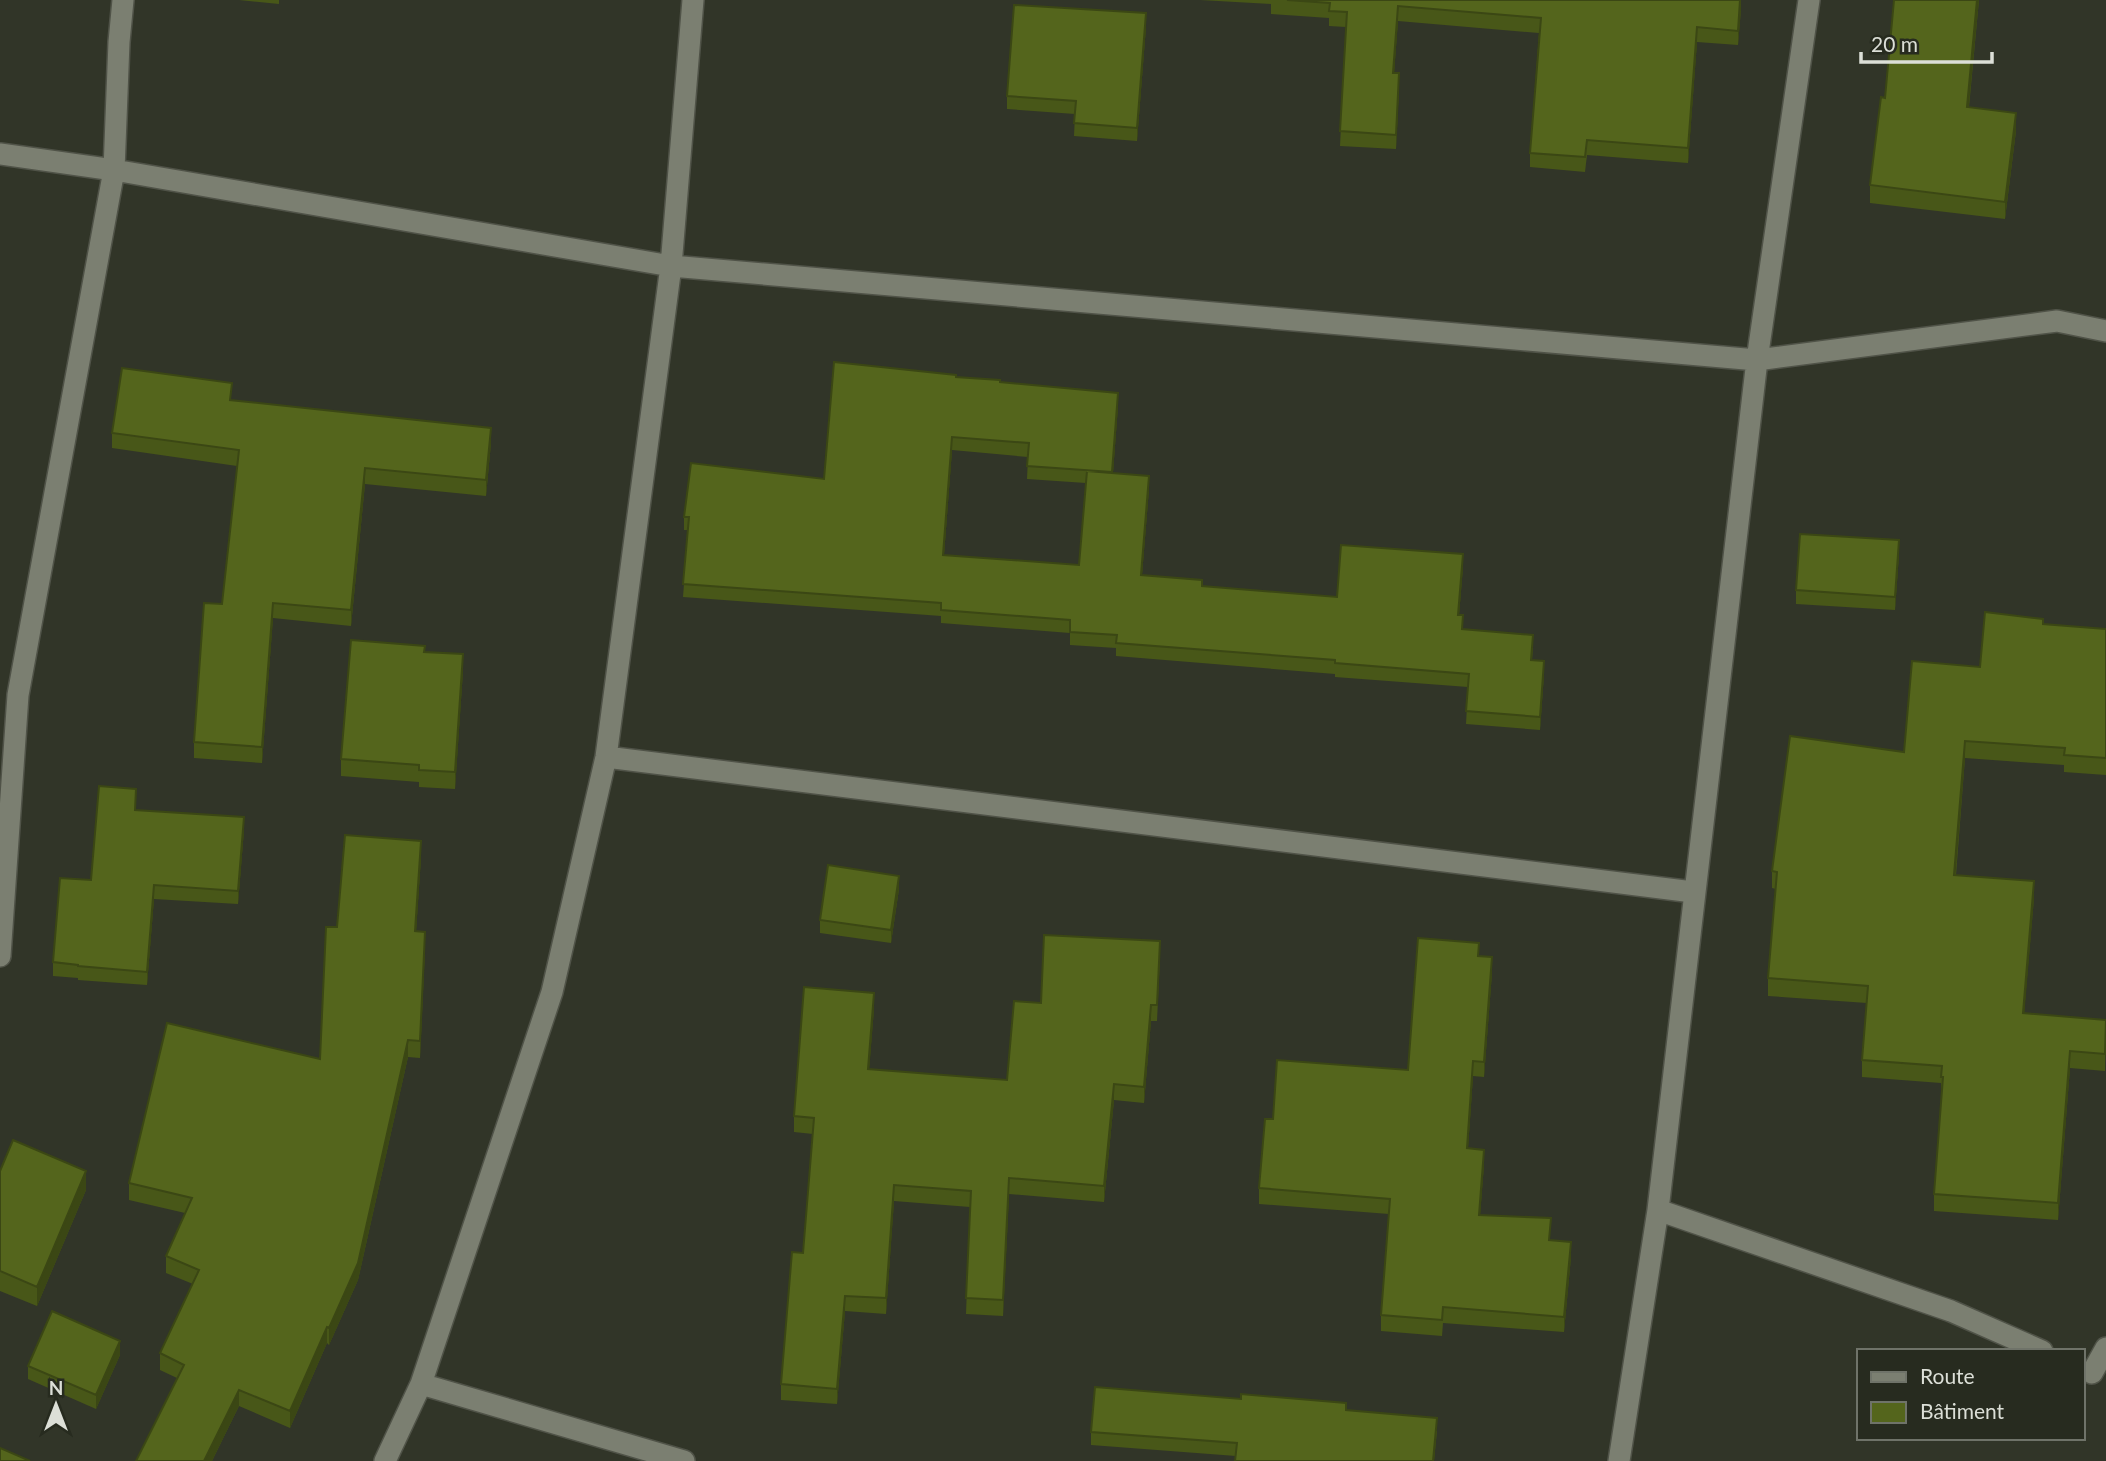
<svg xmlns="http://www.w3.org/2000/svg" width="2106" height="1461" font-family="Lato,sans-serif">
  <rect width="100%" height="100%" fill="#313528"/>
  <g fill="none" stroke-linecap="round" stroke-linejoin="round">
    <!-- minor casing -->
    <g stroke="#505348" stroke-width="24">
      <path id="minor" d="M0 154 114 170 671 266 1757 360 2057 321 2106 331
        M606 757 1693 892
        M0 956 18 695 114 170 119 42 123 0
        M1658 1210 1951 1311 2042 1351
        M2092 1373 2106 1348
        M421 1384 684 1461
        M385 1461 421 1384 552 992 606 757 671 266 693 0
        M1619 1461 1658 1210 1757 360 1809 0"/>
    </g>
    <!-- minor -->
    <use href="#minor" stroke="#7b7f71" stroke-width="21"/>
  </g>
  <!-- wall -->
  <path fill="#485718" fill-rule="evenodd" d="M239 0H279V4Z
    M1200 0H1741V9L1738 45 1697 42 1688 163 1587 155 1585 172 1530 167V153L1539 33 1398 21 1394 73 1399 88 1396 149 1340 146 1346 27 1329 26V18L1271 14V4Z
    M1979 0 1969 107 2016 131 2005 219 1870 203V185L1885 98Z
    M1146 27 1137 141 1074 136 1075 114 1007 109V96Z
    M956 377 1000 382 1118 406 1113 473 1149 489 1142 575 1202 586 1337 597 1463 567 1459 615 1463 629 1533 648 1532 660 1544 674 1540 730 1466 724 1468 687 1335 677V674L1116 656V648L1070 645V633L941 623V616L683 597 688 530H684V517L824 479ZM952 450 1028 457 1027 479 1086 483 1079 565 944 555Z
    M232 400 491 443 486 496 365 484 351 626 273 618 262 763 194 758V742L222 604 237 466 112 448V433Z
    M1899 554 1895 610 1796 604V590Z
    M2043 624 2106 629V775L2064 772V765L1965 758 1956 875 2034 898 2024 1013 2106 1020 2105 1071 2070 1068 2058 1220 1934 1211V1194L1942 1094 1941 1083 1862 1077V1060L1867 1003 1768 996V978L1776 889 1772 888V871L1904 752 1980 667Z
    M425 652 463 671 455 789 419 787V782L341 776V759Z
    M136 802 135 811 244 830 238 904 154 899 147 985 78 980V978L53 976V962L91 880Z
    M421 858 416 932 425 949 420 1058 408 1057 358 1280 329 1345 327 1343 290 1428 239 1406 212 1461H136L177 1378 160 1370V1353L193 1284 166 1273V1256L185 1213 129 1200V1183L320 1059 337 927Z
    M899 889 891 943 820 933V920Z
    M1479 956 1492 973 1484 1077 1473 1076 1468 1148 1484 1165 1480 1215 1550 1240 1571 1257 1564 1332 1443 1323 1442 1336 1381 1331V1315L1389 1214 1259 1204V1188L1273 1119 1408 1070Z
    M1160 957 1157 1021H1151L1144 1103 1114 1100 1104 1202 1009 1194 1003 1316 966 1314 970 1207 894 1201 886 1314 845 1311 837 1404 781 1400V1384L803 1253 813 1134 794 1132V1116L874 1009 869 1069 1007 1080 1041 1003Z
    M0 1171 86 1190 37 1306 0 1291Z
    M120 1355 96 1409 28 1379V1366Z
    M1346 1410 1437 1431 1434 1461H1235L1236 1456 1091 1445V1432Z"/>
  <!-- shaded-wall -->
  <path fill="#3b4714" d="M1741 0V9L1738 45V31Z
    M1977 0H1979L1967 125V107Z
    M1398 6V21L1393 88V73Z
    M1146 13V27L1137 141V128Z
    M1697 27V42L1688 163V148Z
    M1399 73V88L1396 149V135Z
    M2016 113V131L2005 219V202Z
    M1118 393V406L1112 485V472Z
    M491 428V443L486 496V480Z
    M952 437V450L943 568V555Z
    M365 468V484L351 626V610Z
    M1149 476V489L1141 588V575Z
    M1899 540V554L1895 610V597Z
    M1463 554V567L1458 628V615Z
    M273 603V618L262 763V747Z
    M463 654V671L455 789V772Z
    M1544 661V674L1540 730V717Z
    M1965 741V758L1954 892V875Z
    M244 817V830L238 904V891Z
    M421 841V858L415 948V931Z
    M899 876V889L891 943V930Z
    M2034 881V898L2023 1030V1013Z
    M154 885V899L147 985V972Z
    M425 932V949L420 1058V1041Z
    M1492 957V973L1484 1077V1062Z
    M874 993V1009L868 1085V1069Z
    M1151 1005V1021L1144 1103V1087Z
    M408 1040V1057L358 1280 329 1345V1328Z
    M2070 1051V1068L2058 1220V1203Z
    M1473 1061V1076L1467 1164V1148Z
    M1114 1084V1100L1104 1202V1186Z
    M1484 1150V1165L1479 1231V1215Z
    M86 1171V1190L37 1306V1287Z
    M1009 1178V1194L1003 1316V1300Z
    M894 1185V1201L886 1314V1298Z
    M1571 1242V1257L1564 1332V1317Z
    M845 1296V1311L837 1404V1389Z
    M327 1327V1343L290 1428V1411Z
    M120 1341V1355L96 1409V1395Z
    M239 1390V1406L212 1461H204Z
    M1437 1418 1434 1461H1433Z"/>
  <!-- building -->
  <path fill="#54651c" stroke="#3b4714" stroke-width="2" d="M1287 0H1740L1738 31 1697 27 1688 148 1587 140 1585 157 1530 153 1541 18 1398 6 1393 73H1399L1396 135 1340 131 1347 12 1329 11 1330 3Z
    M1894 0H1977L1967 107 2016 113 2005 202 1870 185 1881 97 1885 98Z
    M1014 5 1146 13 1137 128 1074 123 1076 101 1007 96Z
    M834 362 956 375V377L1000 380V382L1118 393 1112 472 1027 466 1029 443 952 437 943 555 1079 565 1087 471 1149 476 1141 575 1202 580V586L1337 597 1341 545 1463 554 1458 615H1463L1462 629 1533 635 1531 660 1544 661 1540 717 1466 711 1469 674 1335 663V660L1116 643 1117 635 1070 632V620L941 610V603L683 584 689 517H684L691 463 824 479Z
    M122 368 232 383 230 400 491 428 486 480 365 468 351 610 273 603 262 747 194 742 204 603 222 604 239 450 112 433Z
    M1800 534 1899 540 1895 597 1796 590Z
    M1985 612 2043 619V624L2106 629V758L2064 755 2065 748 1965 741 1954 875 2034 881 2023 1013 2106 1020 2105 1054 2070 1051 2058 1203 1934 1194 1943 1077H1941L1942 1066 1862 1060 1868 986 1768 978 1777 872 1772 871 1790 736 1904 752 1912 661 1980 667Z
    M351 640 425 646 424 652 463 654 455 772 419 770V765L341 759Z
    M99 786 136 789 135 810 244 817 238 891 154 885 147 972 78 966V965L53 962 60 878 91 880Z
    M345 835 421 841 415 931 425 932 420 1041 408 1040 358 1263 329 1328 327 1327 290 1411 239 1390 204 1461H136L184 1365 160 1353 199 1270 166 1256 192 1198 129 1183 167 1023 320 1059 326 927H337Z
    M828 865 899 876 891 930 820 920Z
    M1044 935 1160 941 1157 1005H1151L1144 1087 1114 1084 1104 1186 1009 1178 1003 1300 966 1298 971 1191 894 1185 886 1298 845 1296 837 1389 781 1384 792 1252 803 1253 814 1118 794 1116 804 987 874 993 868 1069 1007 1080 1014 1001 1041 1003Z
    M1418 938 1479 943 1478 956 1492 957 1484 1062 1473 1061 1467 1148 1484 1150 1479 1215 1551 1218 1549 1240 1571 1242 1564 1317 1443 1307 1442 1320 1381 1315 1390 1199 1259 1188 1265 1119H1273L1277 1060 1408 1070Z
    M13 1140 86 1171 37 1287 0 1271V1171Z
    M52 1311 120 1341 96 1395 28 1366Z
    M1095 1387 1241 1399V1394L1346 1403V1410L1437 1418 1433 1461H1235L1237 1443 1091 1432Z
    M0 1448 30 1461H0Z"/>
  <!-- legend -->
  <rect x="1857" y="1349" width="228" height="91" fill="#272b1f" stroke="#6f7369" stroke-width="2"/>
  <rect x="1871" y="1372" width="35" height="10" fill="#7b7f71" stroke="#6f7369" stroke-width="2"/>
  <text x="1920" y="1384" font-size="21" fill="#dcdfd7">Route</text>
  <rect x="1871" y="1402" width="35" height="21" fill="#54651c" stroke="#6f7369" stroke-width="2"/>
  <text x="1920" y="1419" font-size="21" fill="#dcdfd7">Bâtiment</text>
  <!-- north arrow -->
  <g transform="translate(56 1405)" stroke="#272b1f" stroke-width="5" paint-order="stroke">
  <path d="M0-5L12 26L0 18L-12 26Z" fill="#dcdfd7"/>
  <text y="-10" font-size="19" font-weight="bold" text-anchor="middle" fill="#dcdfd7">N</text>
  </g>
  <!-- scale -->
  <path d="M1861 52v10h131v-10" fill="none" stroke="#dcdfd7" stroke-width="3.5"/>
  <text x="1871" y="52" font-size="21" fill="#dcdfd7" stroke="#272b1f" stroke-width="5" paint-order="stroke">20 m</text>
</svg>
